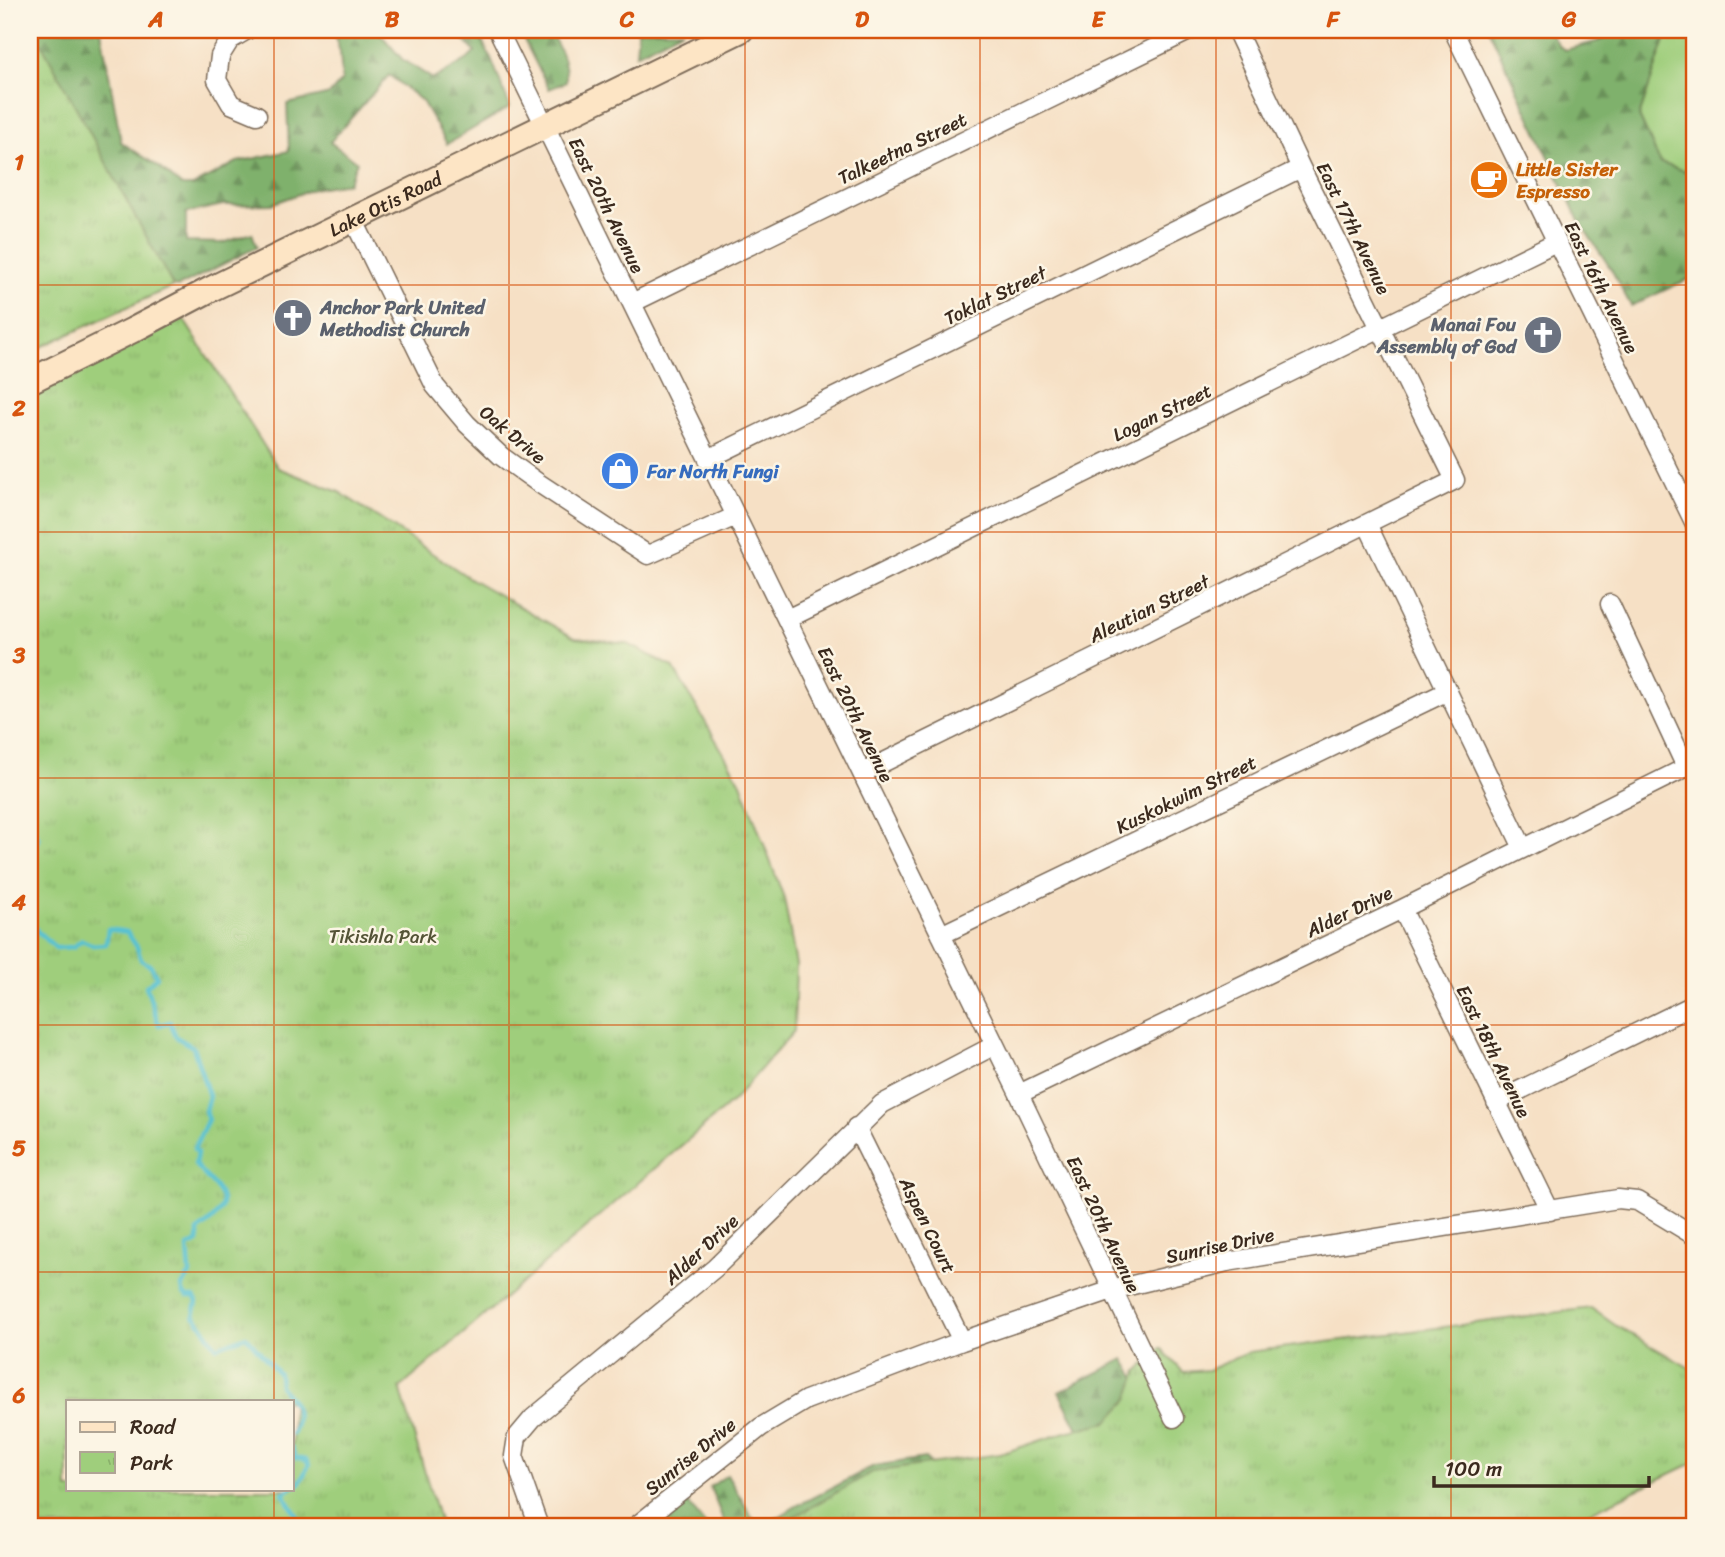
<svg xmlns="http://www.w3.org/2000/svg" width="1725" height="1557" font-family="Sriracha,sans-serif">
  <defs>
    <pattern id="forest-firs" width="22" height="20" patternUnits="userSpaceOnUse" patternTransform="scale(1.75)"><rect width="22" height="20" fill="#7fb16c"/><path d="M5 1l3.5 6h-7zM16 11l3.5 6h-7z" fill="#699058"/></pattern>
    <pattern id="park-tufts" width="24" height="20" patternUnits="userSpaceOnUse" patternTransform="scale(1.75)"><rect width="24" height="20" fill="#9fce7c"/><path d="M3 7l-1-3M5 7V3M7 7l1-3M15 17l-1-3M17 17v-4M19 17l1-3" fill="none" stroke="#8ab16b"/></pattern>
  </defs>
  <rect width="100%" height="100%" fill="#fcf5e5"/>
  <filter id="ink" filterUnits="userSpaceOnUse"><feTurbulence type="fractalNoise" baseFrequency=".0143" numOctaves="2"/><feDisplacementMap in="SourceGraphic" scale="14" xChannelSelector="R" yChannelSelector="G"/><feConvolveMatrix kernelMatrix="1 2 1 2 8 2 1 2 1" color-interpolation-filters="sRGB"/></filter>
  <filter id="wash" filterUnits="userSpaceOnUse"><feTurbulence type="fractalNoise" baseFrequency=".00686" numOctaves="4" result="noise"/><feDisplacementMap in="SourceGraphic" scale="28" xChannelSelector="R" yChannelSelector="G"/><feGaussianBlur stdDeviation="1.57" result="paint"/><feColorMatrix in="noise" values="0 0 0 0 0 0 0 0 0 0 0 0 0 0 0 0 0 1.4 0 .05"/><feComposite in="paint" operator="in"/></filter>
  <g filter="url(#wash)">
    <rect width="100%" height="100%" fill="#f6e0c5"/>
    <!-- grass -->
    <path fill="#9fce7c" stroke="#6d7c4d" stroke-width="2" d="M1690 30 1695 32V159L1685 171 1660 163 1639 116 1666 37Z"/>
    <!-- forest -->
    <path fill="url(#forest-firs)" stroke="#5d6e45" stroke-width="2" d="M30 30H101L121 142 159 167 182 186H193L237 162 289 151 287 104 330 94 342 80 340 52 333 31 335 30H377L402 59 433 79 468 59 475 52 455 30H476L491 58 510 107 447 144 422 101 389 75 330 142 357 162 348 183 316 188 271 204 223 205 186 213V242L223 243 252 233 257 247 178 287 173 286 30 352Z
      M519 30H548C560 48 567 60 566 82L549 89Z
      M638 30H683L636 54Z
      M1489 30H1548L1559 46 1565 50 1599 41 1620 30H1660L1666 37 1639 116 1660 163 1685 171 1695 159V276L1631 306 1611 269 1579 221Z
      M1124 1359 1141 1387 1091 1454 1059 1392Z
      M925 1458 939 1471 843 1527H762L796 1506 874 1466Z
      M727 1475 758 1527H726L710 1487Z
      M688 1503 707 1527H666L663 1523Z"/>
    <!-- park -->
    <path fill="url(#park-tufts)" stroke="#6d7c4d" stroke-width="2" fill-rule="evenodd" d="M30 30H34L173 286 30 352Z
      M177 309 278 468 339 492 471 579 575 638 628 644 673 667 741 783 784 898 796 965 794 1031 733 1101 400 1388 441 1527H30V382ZM68 1401H292V1489H68Z
      M1591 1308 1615 1325 1695 1371V1462L1559 1527H776L873 1472 1000 1454 1066 1432 1107 1422 1128 1400 1138 1371 1161 1348 1183 1372 1208 1370 1249 1352Z"/>
    <g fill="none" stroke-linecap="round" stroke-linejoin="round">
      <!-- stream -->
      <path stroke="#57c1d3" stroke-width="4.5" d="M30 824 32 825 38 838 30 866
        M30 925 56 948 73 947 82 940 93 945 106 944 108 929 127 932 137 947 141 960 151 966 157 977 146 986 159 1025 170 1022 176 1037 193 1047 209 1096 205 1111 208 1119 194 1149 197 1152 195 1165C222 1195 238 1202 198 1231V1242L188 1247 190 1274 182 1286 183 1293 187 1297H194L197 1302 194 1316C204 1325 208 1337 217 1347L246 1336 279 1374 280 1386 292 1401
        M30 934 36 929
        M292 1402C299 1411 297 1424 292 1434
        M292 1448 295 1458 306 1460 309 1465 299 1484 292 1487
        M290 1489 283 1493 304 1527"/>
    </g>
  </g>
  <g filter="url(#ink)">
    <g fill="none" stroke-linecap="round" stroke-linejoin="round">
      <!-- street casing -->
      <g stroke="#7c6a58" stroke-width="21">
        <path id="street" d="M247 30 230 40 220 56 217 80 231 104 257 115
          M498 30 1019 1094 1174 1418
          M1453 30 1695 524
          M353 219 435 386 467 424 501 456 537 482 648 555 736 516
          M632 303 1191 30
          M708 459 1301 168
          M1367 524 1523 848
          M1610 604 1686 767
          M787 619 1556 242
          M862 773 1455 480 1301 168 1236 30
          M1402 909 1550 1211
          M941 935 1448 691
          M1019 1094 1402 909 1695 763
          M1496 1102 1695 1004
          M856 1127 962 1341
          M539 1527 514 1456 517 1437 533 1418 715 1268 882 1104 995 1045
          M635 1527 761 1427 806 1400 962 1341 1112 1290 1227 1262 1618 1199 1637 1201 1695 1236"/>
      </g>
      <!-- secondary casing -->
      <g stroke="#7c6a58" stroke-width="28">
        <g id="secondary">
          <path id="s1" d="M30 381 133 330 211 289 741 30"/>
        </g>
      </g>
      <!-- street -->
      <use href="#street" stroke="#fff" stroke-width="18"/>
      <!-- secondary -->
      <use href="#secondary" stroke="#fde5c5" stroke-width="24"/>
    </g>
  </g>
  <!-- grid -->
  <path fill="none" stroke="#d7540e" stroke-width="2" stroke-opacity="0.55" d="M274 30V1401M509 30V1527M745 30V1527M980 30V1527M1216 30V1527M1451 30V1527M30 285H1695M30 532H1695M30 778H1695M30 1025H1695M30 1272H1695M274 1489V1527"/>
  <!-- icons -->
  <defs>
    <g id="cafe-disc" transform="scale(2.0125)"><circle r="9.5" fill="#e8710a" stroke="#fcf5e5"/><path d="M-5.5-4.5H6V0H3Q3 3.5 0 3.5H-2.5Q-5.5 3.5-5.5 0ZM3-3.2v2h1.7v-2ZM-6 4.5H4V6H-6Z" fill="#fff"/></g>
    <g id="church-disc" transform="scale(2.0125)"><circle r="9.5" fill="#6b7280" stroke="#fcf5e5"/><path d="M-1.2-6h2.4v3.5h3.3v2.4h-3.3V6h-2.4V-.1h-3.3v-2.4h3.3Z" fill="#fff"/></g>
    <g id="shop-disc" transform="scale(2.0125)"><circle r="9.5" fill="#3f7fe0" stroke="#fcf5e5"/><path d="M-5-2.5h2.3a2.7 3.5 0 0 1 5.4 0H5L5.5 6h-11ZM-1.5-2.5h3a1.5 2.3 0 0 0-3 0Z" fill="#fff"/></g>
  </defs>
  <g fill-rule="evenodd">
    <use href="#cafe-disc" x="1489" y="180"/>
    <use href="#church-disc" x="293" y="318"/>
    <use href="#church-disc" x="1543" y="335"/>
    <use href="#shop-disc" x="620" y="471"/>
  </g>
  <g text-anchor="middle" stroke-width="5" stroke-linejoin="round" paint-order="stroke">
    <!-- street labels -->
    <g font-size="19" fill="#3b2a1e" stroke="#fcf5e5">
      <text transform="translate(902 148) rotate(-26)" y="7">Talkeetna Street</text>
      <text dy="7" stroke="none"><textPath href="#s1" startOffset="397">Lake Otis Road</textPath></text>
      <text transform="translate(607 205) rotate(64)" y="7">East 20th Avenue</text>
      <text transform="translate(1354 228) rotate(64)" y="7">East 17th Avenue</text>
      <text transform="translate(1602 287) rotate(64)" y="7">East 16th Avenue</text>
      <text transform="translate(995 295) rotate(-26)" y="7">Toklat Street</text>
      <text transform="translate(1162 412) rotate(-26)" y="7">Logan Street</text>
      <text transform="translate(513 434) rotate(40)" y="7">Oak Drive</text>
      <text transform="translate(1149 608) rotate(-26)" y="7">Aleutian Street</text>
      <text transform="translate(856 714) rotate(64)" y="7">East 20th Avenue</text>
      <text transform="translate(1186 794) rotate(-26)" y="7">Kuskokwim Street</text>
      <text transform="translate(1349 911) rotate(-26)" y="7">Alder Drive</text>
      <text transform="translate(1494 1051) rotate(64)" y="7">East 18th Avenue</text>
      <text transform="translate(1104 1224) rotate(65)" y="7">East 20th Avenue</text>
      <text transform="translate(928 1225) rotate(64)" y="7">Aspen Court</text>
      <text transform="translate(1220 1245) rotate(-12)" y="7">Sunrise Drive</text>
      <text transform="translate(701 1249) rotate(-43)" y="7">Alder Drive</text>
      <text transform="translate(690 1456) rotate(-39)" y="7">Sunrise Drive</text>
    </g>
    <!-- food labels -->
    <g font-size="19" font-weight="bold" fill="#c56008" stroke="#fcf5e5" text-anchor="start">
      <text x="1516" y="176">Little Sister<tspan x="1516" dy="22">Espresso</tspan></text>
    </g>
    <!-- worship labels -->
    <g font-size="19" font-weight="bold" fill="#5b616d" stroke="#fcf5e5" text-anchor="start">
      <text x="320" y="314">Anchor Park United<tspan x="320" dy="22">Methodist Church</tspan></text>
      <text x="1516" y="331" text-anchor="end">Manai Fou<tspan x="1516" dy="22">Assembly of God</tspan></text>
    </g>
    <!-- shop labels -->
    <g font-size="19" font-weight="bold" fill="#366cbe" stroke="#fcf5e5" text-anchor="start">
      <text x="647" y="478">Far North Fungi</text>
    </g>
    <!-- park labels -->
    <g font-size="19" fill="#545336" stroke="#fcf5e5">
      <text x="383" y="943">Tikishla Park</text>
    </g>
  </g>
  <!-- margin -->
  <rect width="1725" height="1557" fill="none" stroke="#fcf5e5" stroke-width="77"/>
  <!-- legend -->
  <rect x="66" y="1400" width="228" height="91" fill="#fcf5e5" stroke="#afa495" stroke-width="2"/>
  <rect x="80" y="1422" width="35" height="10" fill="#fde5c5" stroke="#afa495" stroke-width="2"/>
  <text x="130" y="1434" font-size="21" fill="#3b2a1e">Road</text>
  <rect x="80" y="1452" width="35" height="21" fill="url(#park-tufts)" stroke="#afa495" stroke-width="2"/>
  <text x="130" y="1470" font-size="21" fill="#3b2a1e">Park</text>
  <!-- scale -->
  <path d="M1434 1476v10h215v-10" fill="none" stroke="#3b2a1e" stroke-width="3.5"/>
  <text x="1445" y="1476" font-size="21" fill="#3b2a1e" stroke="#fcf5e5" stroke-width="5" paint-order="stroke">100 m</text>
  <rect x="38" y="38" width="1648" height="1480" fill="none" stroke="#d7540e" stroke-width="2.5"/>
  <g font-size="23" text-anchor="middle" font-weight="bold" fill="#d7540e">
    <text x="156" y="27">A</text>
    <text x="392" y="27">B</text>
    <text x="627" y="27">C</text>
    <text x="862" y="27">D</text>
    <text x="1098" y="27">E</text>
    <text x="1333" y="27">F</text>
    <text x="1569" y="27">G</text>
    <text x="19" y="170">1</text>
    <text x="19" y="416">2</text>
    <text x="19" y="663">3</text>
    <text x="19" y="910">4</text>
    <text x="19" y="1156">5</text>
    <text x="19" y="1403">6</text>
  </g>
</svg>
